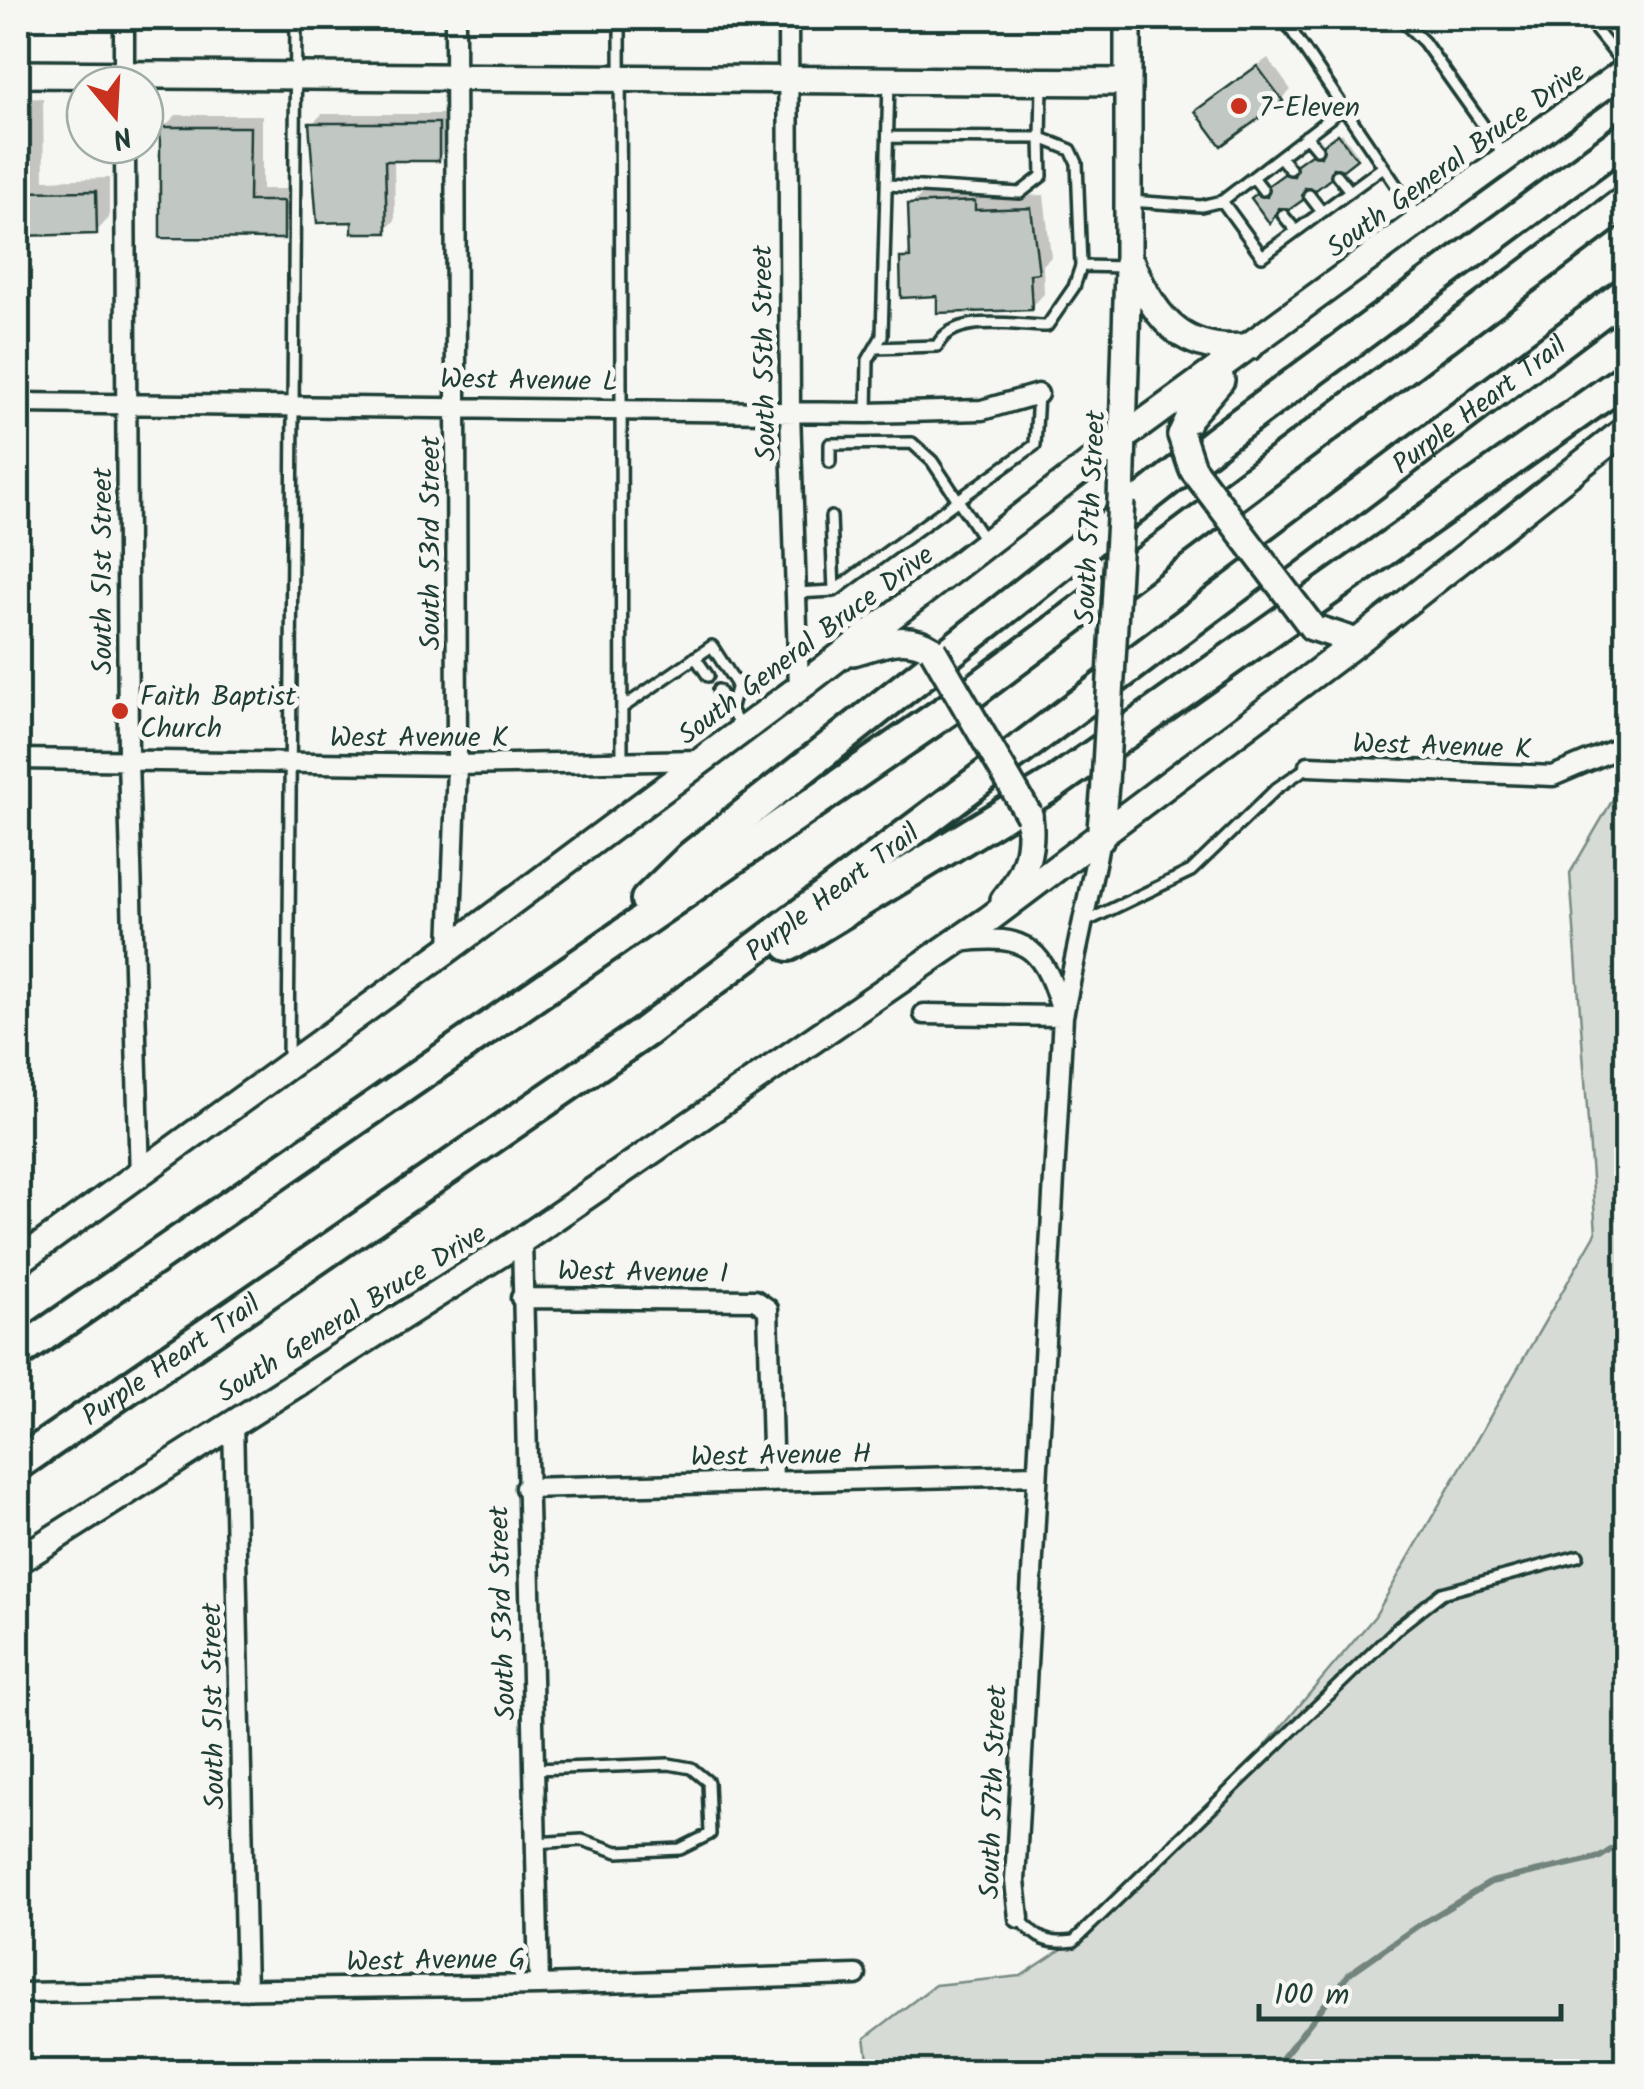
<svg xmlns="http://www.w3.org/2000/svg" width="1644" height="2089" font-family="Kalam,sans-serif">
  <rect width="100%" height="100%" fill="#f6f6f2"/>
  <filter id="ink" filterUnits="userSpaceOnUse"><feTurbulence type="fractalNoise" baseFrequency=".01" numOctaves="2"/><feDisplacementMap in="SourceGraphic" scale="20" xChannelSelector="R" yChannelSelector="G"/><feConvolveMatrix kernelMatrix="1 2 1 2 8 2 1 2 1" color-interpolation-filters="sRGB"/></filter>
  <g filter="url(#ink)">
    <!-- green -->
    <path fill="#d6dbd6" stroke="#7a8c85" stroke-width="2.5" d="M1626 792V2071L870 2072 865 2038 935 1985 1021 1976 1074 1941 1201 1822 1375 1616 1596 1233 1570 873 1616 794Z"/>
    <!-- shadow -->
    <path fill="#0003" d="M1268 58 1291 90 1282 99 1208 101Z
      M43 98 44 180 109 178V218L96 232 18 233V99Z
      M322 114H448L447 149 438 158H394L395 220 386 230 354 219 312 124Z
      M176 115H262V189H296V222L282 236 163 128Z
      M1342 133 1358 155 1343 167 1334 166 1329 178 1306 186 1304 195 1289 207 1254 199 1260 193 1270 195 1275 183 1288 173 1297 174 1302 162 1315 153 1324 154 1329 142Z
      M988 189V197L1044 195 1051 257 1043 265 1044 294 1031 308 939 294 902 259 912 249 911 205 924 192Z"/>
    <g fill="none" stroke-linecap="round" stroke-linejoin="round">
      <!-- stream -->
      <path stroke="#72847d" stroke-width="6" d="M1271 2072 1349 1974 1416 1927 1491 1882 1600 1857 1626 1840"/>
    </g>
    <!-- building -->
    <path fill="#c1c8c3" stroke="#1f3d34" stroke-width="2.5" d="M1257 66 1283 101 1221 146 1195 111Z
      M309 123H439V161H385L387 233H352V222L317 223Z
      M160 127H250L249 201H284V239L160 238Z
      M1338 134 1357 159 1343 170 1333 168 1330 179 1316 190 1305 188 1303 200 1289 210 1279 208 1270 224 1251 198 1256 194 1267 197 1269 185 1284 174 1294 176 1297 164 1311 154 1321 156 1324 144Z
      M96 191 97 234 18 236V192Z
      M975 201V210L1031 208 1039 273 1030 274 1032 310 937 313V296L901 298 900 258H910L908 204Z"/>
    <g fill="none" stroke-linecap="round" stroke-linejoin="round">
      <!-- lane casing -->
      <g stroke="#1f3d34" stroke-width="16">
        <path id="lane" d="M620 18 622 762
          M1283 18 1419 219
          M1399 18 1424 42 1505 156
          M1586 18 1625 66
          M1306 136 1317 149
          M890 137 1041 138 1042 84
          M1280 157 1290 169
          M1337 175 1350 191
          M1253 177 1263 190
          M888 185 1020 193 1042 176 1041 138 1071 150 1077 163 1081 266
          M1309 195 1322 212
          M1130 201 1201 206 1222 201 1262 256 1383 167
          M1222 201 1343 108
          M1283 215 1296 231
          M875 348 937 346C953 312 1015 326 1047 326L1074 287 1081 266 1126 267
          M867 413 868 360 882 336 889 82
          M830 462V444L912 443 932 461 958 500 1035 445 1038 394
          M831 517 834 591
          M796 593 834 591 958 500 985 541
          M695 657 708 676
          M718 690 740 726
          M622 708 712 646 737 685 730 710
          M1085 922 1191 871 1277 788 1309 766
          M288 1060 296 18
          M535 1843 582 1840 618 1852 680 1849 710 1834 708 1782 691 1768 669 1764 535 1769
          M1019 1918C1037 1939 1047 1945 1074 1941L1400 1626 1442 1593 1578 1556"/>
      </g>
      <!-- street casing -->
      <g stroke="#1f3d34" stroke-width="25">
        <path id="street" d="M124 18V82
          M788 18 790 411 799 688
          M125 145 128 759 140 1178
          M18 403 867 413 982 410 1038 394
          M18 759 457 765 700 760
          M1309 766 1553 776 1626 745
          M450 948 457 765 455 18
          M924 1014 1063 1016C1044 950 1030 932 959 942
          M522 1240 539 1985
          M521 1298 755 1300 768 1309 773 1482
          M233 1422 246 1990
          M525 1488 1037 1475
          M1019 1918 1015 1881 1063 1016 1100 840
          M18 1993 539 1985 856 1975"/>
      </g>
      <!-- secondary casing -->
      <g stroke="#1f3d34" stroke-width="32">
        <path id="secondary" d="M18 74 1126 82
          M1132 264C1156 322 1186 355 1251 346
          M1181 435 1190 416 1221 380
          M1121 501 1128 267V18
          M1312 627 1357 642
          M853 652C882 644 906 632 933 650
          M1100 840 1105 784
          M1004 900C1026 874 1033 849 1029 815
          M18 1262 450 948 799 688 1124 437 1626 70
          M18 1561 522 1240 989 919 1357 642 1626 429"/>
      </g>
      <!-- highway casing -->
      <g stroke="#1f3d34" stroke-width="38">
        <g id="highway">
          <path d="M647 900 691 857 1217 441 1626 138"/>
          <path d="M789 945 1055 783 1626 379"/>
          <path d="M18 1353 965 698 1626 201"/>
          <path id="s1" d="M18 1464 645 1032 1626 293"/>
        </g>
      </g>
      <!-- lane -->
      <use href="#lane" stroke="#f6f6f2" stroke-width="9"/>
      <!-- street -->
      <use href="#street" stroke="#f6f6f2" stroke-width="18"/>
      <!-- secondary -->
      <use href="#secondary" stroke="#f6f6f2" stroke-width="25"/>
      <!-- highway -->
      <use href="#highway" stroke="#f6f6f2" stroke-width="30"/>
      <!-- secondary-bridge casing -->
      <g stroke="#1f3d34" stroke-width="32" stroke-linecap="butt">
        <path id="secondary-bridge" d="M1181 435 1192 468 1312 627
          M933 650 1029 815
          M1105 784 1121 501"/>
      </g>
      <!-- secondary-bridge -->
      <use href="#secondary-bridge" stroke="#f6f6f2" stroke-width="25"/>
    </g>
  </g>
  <!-- markers -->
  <g fill="#c8321e" stroke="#f6f6f2" stroke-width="4">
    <circle cx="1239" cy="106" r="10"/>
    <circle cx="120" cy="711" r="10"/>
  </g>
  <g text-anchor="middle" stroke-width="10" stroke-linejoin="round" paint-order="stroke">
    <!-- poi labels -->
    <g font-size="28" fill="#1f3d34" stroke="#f6f6f2" text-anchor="start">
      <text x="1259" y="116">7-Eleven</text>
      <text x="140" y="705">Faith Baptist<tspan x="140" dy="32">Church</tspan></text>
    </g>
    <!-- street labels -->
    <g font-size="28" fill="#1f3d34" stroke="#f6f6f2">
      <text transform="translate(1455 159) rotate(-36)" y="10">South General Bruce Drive</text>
      <text transform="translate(763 353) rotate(-91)" y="10">South 55th Street</text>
      <text transform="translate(529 379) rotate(1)" y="10">West Avenue L</text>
      <text dy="10" stroke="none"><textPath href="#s1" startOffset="1805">Purple Heart Trail</textPath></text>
      <text transform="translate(1089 517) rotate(-87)" y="10">South 57th Street</text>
      <text transform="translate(429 543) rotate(-90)" y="10">South 53rd Street</text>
      <text transform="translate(101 571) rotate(-90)" y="10">South 51st Street</text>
      <text transform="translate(805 644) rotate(-37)" y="10">South General Bruce Drive</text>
      <text x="419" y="746">West Avenue K</text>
      <text transform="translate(1442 745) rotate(2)" y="10">West Avenue K</text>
      <text dy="10" stroke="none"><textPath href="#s1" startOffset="995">Purple Heart Trail</textPath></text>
      <text transform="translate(643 1271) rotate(1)" y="10">West Avenue I</text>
      <text transform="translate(351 1312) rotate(-32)" y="10">South General Bruce Drive</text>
      <text dy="10" stroke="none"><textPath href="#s1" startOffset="185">Purple Heart Trail</textPath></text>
      <text transform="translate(781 1454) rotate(-1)" y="10">West Avenue H</text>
      <text transform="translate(501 1613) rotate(-92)" y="10">South 53rd Street</text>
      <text transform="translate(212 1706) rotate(-91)" y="10">South 51st Street</text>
      <text transform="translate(992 1792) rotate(-88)" y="10">South 57th Street</text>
      <text transform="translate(436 1959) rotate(-1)" y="10">West Avenue G</text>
    </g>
  </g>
  <!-- margin -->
  <rect width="1644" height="2089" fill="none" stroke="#f6f6f2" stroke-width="60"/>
  <rect x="30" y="30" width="1584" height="2029" fill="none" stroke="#1f3d34" stroke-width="4" filter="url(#ink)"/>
  <!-- north arrow -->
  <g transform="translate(115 115) rotate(162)"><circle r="48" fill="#f6f6f2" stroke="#a0aca6" stroke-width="2.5"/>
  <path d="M0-8L18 38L0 25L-18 38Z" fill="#c8321e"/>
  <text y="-15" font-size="28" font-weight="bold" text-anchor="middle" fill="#1f3d34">N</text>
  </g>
  <!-- scale -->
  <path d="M1259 2004v15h302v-15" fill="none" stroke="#1f3d34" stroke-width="5"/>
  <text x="1274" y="2004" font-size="30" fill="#1f3d34" stroke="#f6f6f2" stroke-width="8" paint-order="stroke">100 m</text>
</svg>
